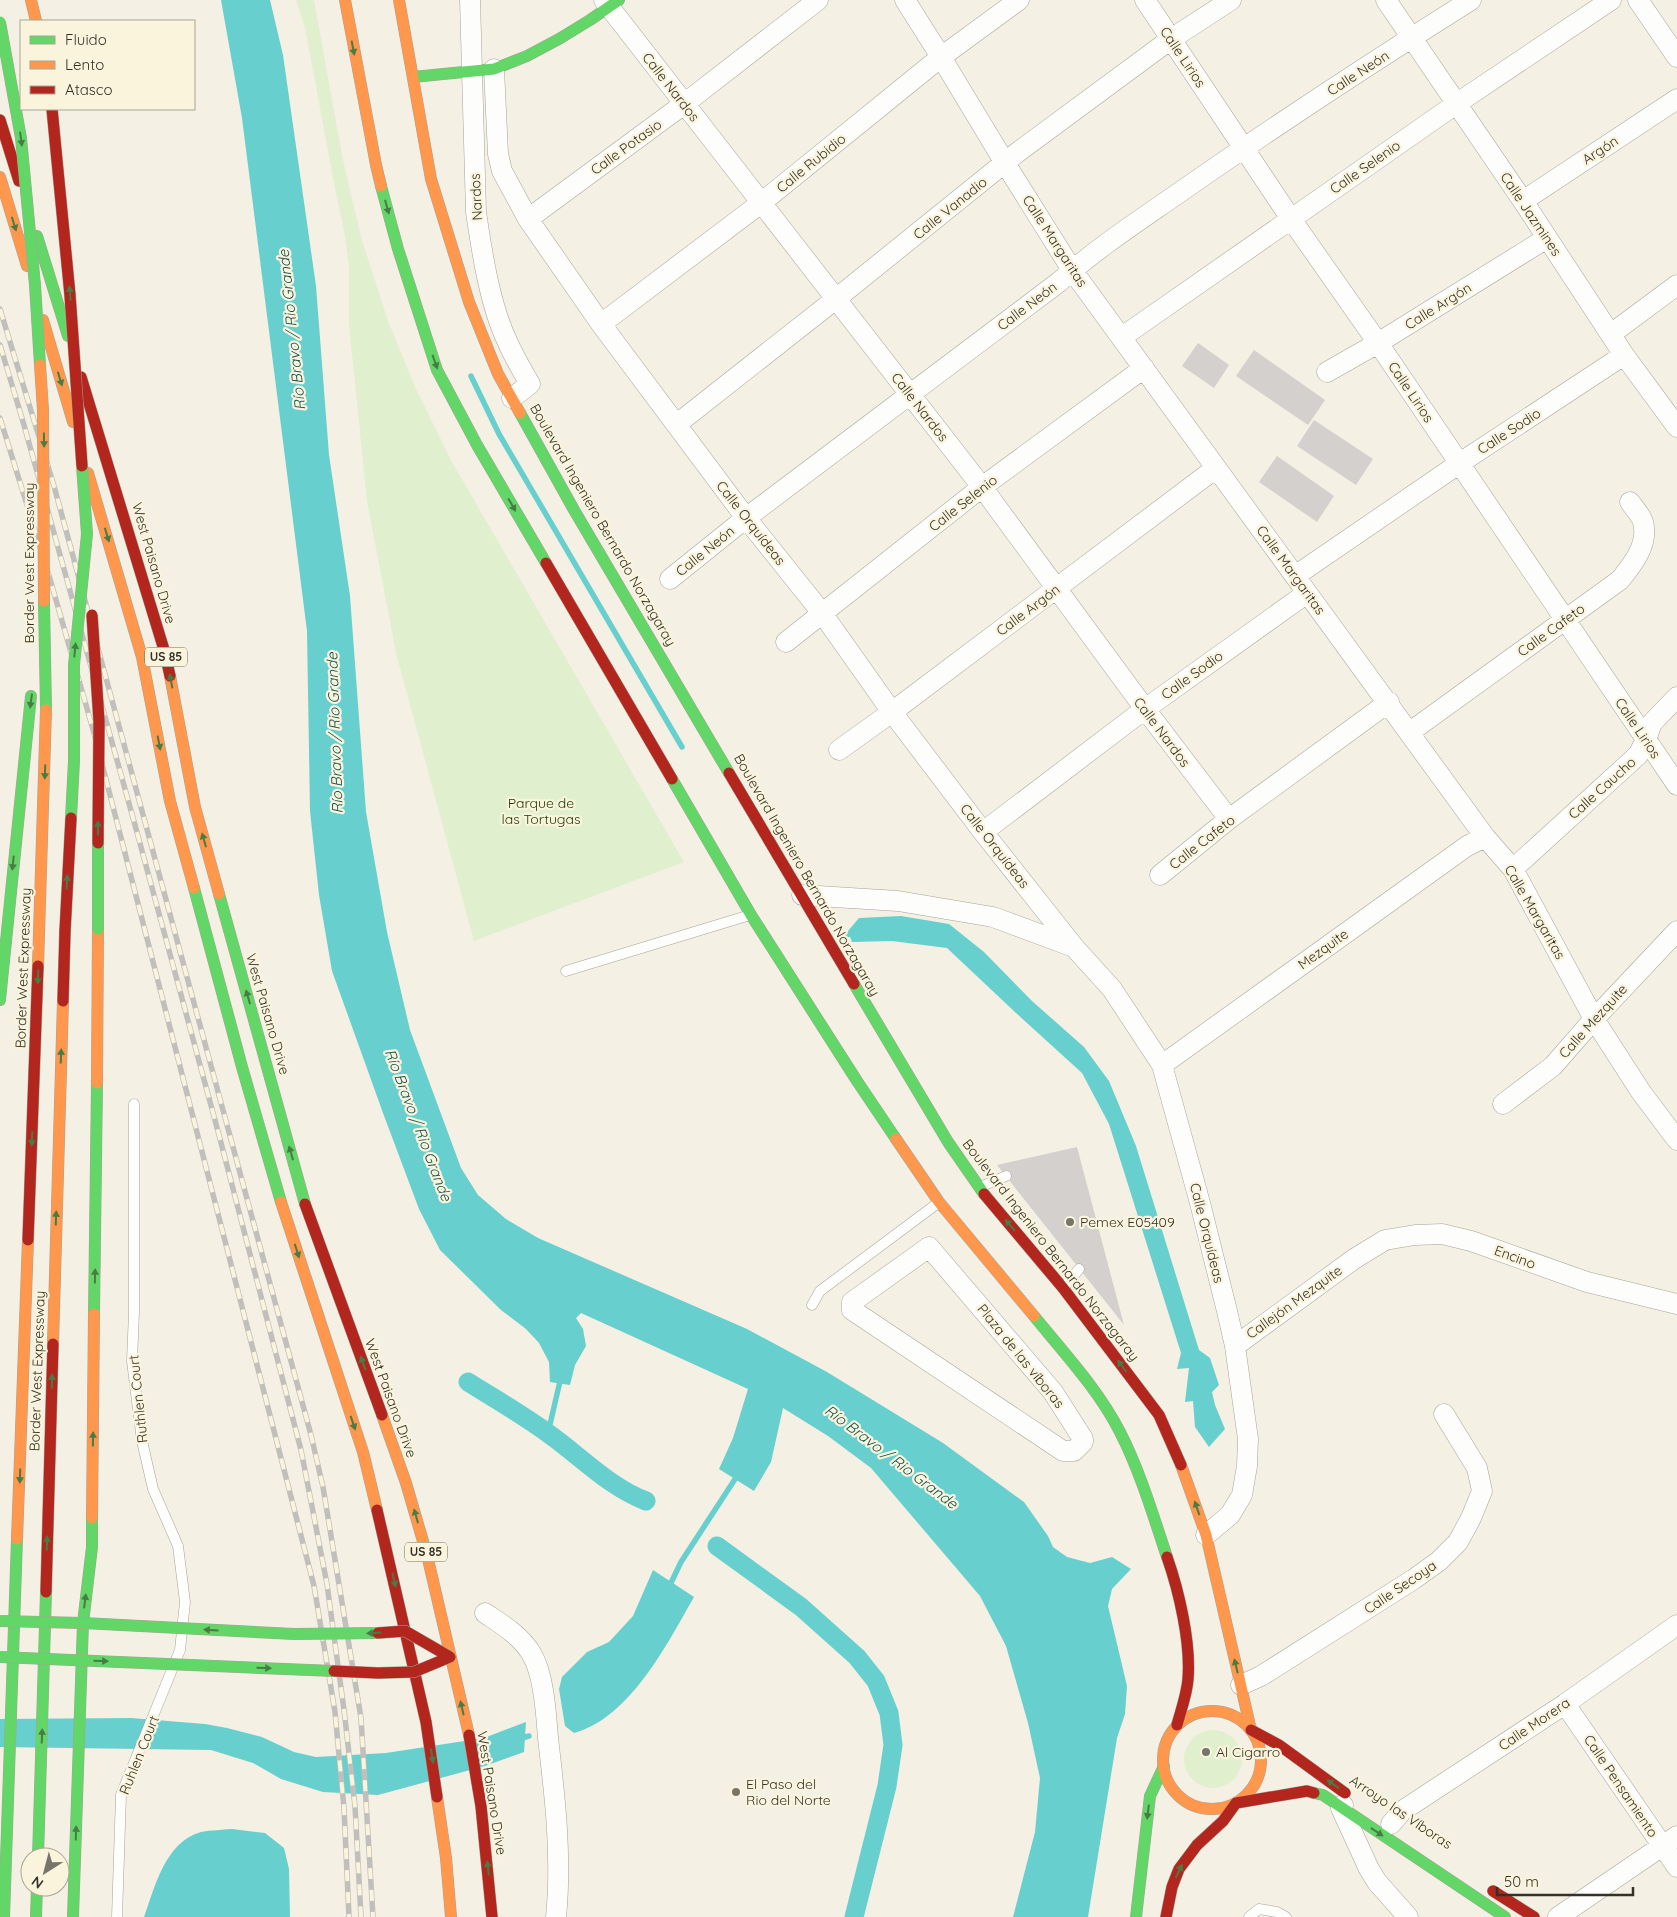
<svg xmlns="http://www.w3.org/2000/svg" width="1677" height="1917" font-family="Quicksand,sans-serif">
  <rect width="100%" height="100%" fill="#f4f0e3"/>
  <!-- green -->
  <path fill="#e0f0cf" d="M296 0H314L343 160 361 237 388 321 416 389 452 462 684 862 474 941 396 653 367 501 349 325V267L345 236 335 188 305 28Z
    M1184 1759a29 29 0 1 1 58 0a29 29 0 1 1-58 0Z"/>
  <!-- water -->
  <path fill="#67cfce" d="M221 0H270L283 55 316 286 329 455 350 596 366 812 387 932 410 1030 461 1168 478 1195 506 1219 538 1238 747 1329 827 1372 943 1443 1024 1502 1048 1536 1053 1547 1067 1557 1090 1563 1112 1557 1131 1569 1112 1589 1108 1606 1127 1686 1125 1714 1117 1738 1088 1917H1013L1035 1832 1040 1778 1028 1723 1006 1646 980 1596 871 1468 828 1436 783 1408 771 1462 754 1491 719 1469 733 1438 748 1389 581 1313 576 1318 583 1329 586 1346 575 1365 570 1385 550 1382 549 1362 539 1343 526 1329 501 1310 440 1250 419 1209 383 1113 332 971 319 895 310 811 307 631 242 118Z
    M901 916 949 924 984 952 1032 1001 1084 1047 1109 1081 1136 1146 1199 1350 1210 1358 1219 1385 1212 1392 1215 1405 1225 1429 1209 1447 1195 1427 1193 1401 1185 1402 1189 1368 1177 1369 1181 1353 1109 1124 1082 1073 1016 1013 947 948 892 941 852 942 848 931 859 918Z
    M653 1570 694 1597C667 1644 630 1718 574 1733L565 1726 559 1689 562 1677 587 1652 609 1642 633 1616Z
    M131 1718 205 1724 227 1728 262 1737 294 1752 316 1757 386 1753 484 1738 526 1722 524 1752 485 1766 378 1795 323 1792 281 1779 253 1763 211 1750 0 1747V1719Z
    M232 1829 265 1833 284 1848 289 1869 290 1917H144C155 1887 165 1842 201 1832 211 1830 222 1830 232 1829Z"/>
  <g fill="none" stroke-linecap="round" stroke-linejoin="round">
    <!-- stream -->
    <path stroke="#67cfce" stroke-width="5.5" d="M471 376 499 434 682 747
      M845 935 856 933
      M548 1433 561 1377
      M668 1589 681 1562 739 1473
      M518 1739 529 1736"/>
    <!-- canal -->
    <path stroke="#67cfce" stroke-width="19" d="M468 1382C495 1399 523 1415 549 1434 580 1456 609 1487 646 1501
      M717 1546 801 1607 857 1657 876 1681 889 1713 893 1745 887 1786 854 1917"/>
  </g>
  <!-- building -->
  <path fill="#d3d0ce" d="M1198 343 1229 365 1214 388 1182 366Z
    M1254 350 1325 400 1308 425 1236 376Z
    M1314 420 1373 459 1356 485 1297 446Z
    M1277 456 1334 496 1317 522 1259 482Z
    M1077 1147 1124 1325 997 1165Z"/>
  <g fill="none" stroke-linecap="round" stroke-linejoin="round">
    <!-- lane casing -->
    <g stroke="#a6a399" stroke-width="11">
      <path id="lane" d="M566 971 750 915
        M980 1187 1006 1176
        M1064 1287 1079 1269
        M812 1305 820 1291 938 1203
        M117 1917 121 1795 180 1650 185 1602 178 1546 153 1489 142 1441 132 1361 134 1312V1104
        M1249 1917 1259 1909 1277 1912 1286 1917"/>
    </g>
    <!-- street casing -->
    <g stroke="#a6a399" stroke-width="21">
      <path id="street" d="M470 0 476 212C482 253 490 306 508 343 514 357 522 370 530 384L512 398
        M604 0 982 487 1145 709 1229 819
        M905 0 941 57 1005 163 1072 270 1485 837 1513 869 1594 1019 1641 1092 1677 1140
        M1145 0 1291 219 1378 343 1677 785
        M1386 0 1523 201 1624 355 1677 427
        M1638 0 1677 57
        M494 69 498 154 502 171 528 219 601 324 746 518 822 613 892 712 983 832 1074 947
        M1523 201 1677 99
        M528 219 684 104 818 0
        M601 324 761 203 941 57 1019 0
        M1611 334 1677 285
        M1122 337 1456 104 1611 0
        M1327 372 1378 343 1547 238
        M677 424 837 298 1018 152 1171 39 1231 0
        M1295 576 1460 463 1624 355
        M670 579 746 518 1059 282C1100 245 1148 215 1193 183 1284 120 1377 59 1471 0
        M786 642 982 487 1144 368
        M1410 732 1620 580C1633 564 1649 544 1643 522 1641 515 1634 508 1630 502
        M839 750 892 712 1216 468
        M983 832 1145 709 1307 593
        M1513 869 1638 755 1646 740 1652 723 1677 697
        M1160 875 1229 819 1389 702
        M802 895 898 901 993 917 1074 947 1112 989 1162 1065 1200 1203 1227 1311 1235 1346 1248 1439 1247 1466 1242 1495 1230 1515 1206 1535
        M1162 1065 1467 846 1485 837
        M1503 1104 1553 1066 1594 1019 1677 931
        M929 1247 1053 1392 1083 1439V1442L1074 1451H1063L852 1310V1302Z
        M1235 1346 1354 1259 1385 1240 1415 1235 1442 1234 1471 1241 1587 1282 1677 1304
        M485 1613C501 1624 520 1635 531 1653 544 1674 546 1713 548 1738 555 1797 562 1857 556 1917
        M1241 1685 1261 1676 1414 1579 1439 1561 1458 1542 1471 1518 1482 1491 1477 1468 1444 1414
        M1565 1704 1677 1867
        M1343 1805 1341 1808 1369 1869 1377 1882 1408 1917
        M1391 1824 1402 1811 1565 1704 1677 1625
        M1558 1917 1677 1836"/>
    </g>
    <!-- fast casing -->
    <g stroke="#a6a399" stroke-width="12">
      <path id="fast" d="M413 77 494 69 527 56 559 39 590 20 619 0
        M381 186 398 249 437 370 477 445 546 563
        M37 236 68 336
        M520 413 574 510 729 773
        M44 601 46 710
        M672 779 751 915 857 1081 896 1139
        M194 888 242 1067 281 1202
        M219 894 305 1204
        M854 984 948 1142 984 1194
        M0 1000 31 696
        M94 1314 97 1083
        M1034 1316C1064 1353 1098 1389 1120 1432 1140 1471 1153 1515 1167 1557
        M1314 1793 1323 1795 1505 1917
        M38 1857 46 1592
        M4 1917 17 1539
        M36 1917 37 1887
        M73 1917 83 1623 92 1547V1518
        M1136 1917 1150 1796 1164 1766"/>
    </g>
    <!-- slow casing -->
    <g stroke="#a6a399" stroke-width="12">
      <path id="slow" d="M31 0 36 21
        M345 0 376 165 381 186
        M399 0 431 179 469 302 498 374 520 413
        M0 177 27 266
        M43 320 73 422
        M88 473 142 657 170 801 194 888
        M170 676 195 807 219 894
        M38 966 46 710
        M97 1083 98 929
        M896 1139 939 1202 1034 1316
        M281 1202 363 1452 377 1510
        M53 1344 63 1001
        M382 1415 406 1483 427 1555 469 1735
        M1181 1465 1206 1535 1251 1730
        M92 1518 94 1314
        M17 1539 28 1240
        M1163 1760a49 49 0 1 1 98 0a49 49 0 1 1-98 0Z
        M437 1797 446 1858 451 1917"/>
    </g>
    <!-- jam casing -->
    <g stroke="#a6a399" stroke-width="12">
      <path id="jam" d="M0 120 19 181
        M81 377 165 653 170 676
        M546 563 672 779
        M729 773 854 984
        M63 1001 65 931
        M984 1194 1063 1288 1159 1415 1181 1465
        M305 1204 382 1415
        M28 1240 38 966
        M377 1510 426 1722 437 1797
        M1167 1557C1179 1591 1191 1643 1188 1679 1187 1694 1181 1710 1177 1725
        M46 1592 53 1344
        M1251 1730 1279 1745 1345 1793
        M469 1735 481 1806 492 1917
        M1493 1891 1534 1917
        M1166 1917 1172 1887 1179 1869 1197 1845 1223 1821 1236 1803 1307 1791 1314 1793"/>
    </g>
    <!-- lane -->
    <use href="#lane" stroke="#fdfdfb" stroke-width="10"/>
    <!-- street -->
    <use href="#street" stroke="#fdfdfb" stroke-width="20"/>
    <!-- fast -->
    <use href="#fast" stroke="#63d668" stroke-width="11"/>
    <!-- slow -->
    <use href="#slow" stroke="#ff974d" stroke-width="11"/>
    <!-- jam -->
    <use href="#jam" stroke="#b3261e" stroke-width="11"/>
    <!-- rail casing -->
    <g stroke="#c0bfbc" stroke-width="5.5">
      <path id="rail" d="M0 309 54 486 311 1435 323 1487 361 1718 373 1917
        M0 345 24 425 135 825 219 1135 301 1450 327 1584 344 1710 355 1806 361 1917
        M0 418 50 579 94 733 314 1586 335 1712 344 1808 349 1917"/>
    </g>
    <!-- rail -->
    <use href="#rail" stroke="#faf4dd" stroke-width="4" stroke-dasharray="11" stroke-linecap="butt"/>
    <!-- fast-bridge casing -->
    <g stroke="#a6a399" stroke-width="12" stroke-linecap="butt">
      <path id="fast-bridge" d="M0 22 21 138 35 285 40 365
        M71 818 74 761V665L87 534 82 466
        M98 929V843
        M0 1621 83 1623 294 1634 378 1633
        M0 1657 334 1671"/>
    </g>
    <!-- slow-bridge casing -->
    <g stroke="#a6a399" stroke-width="12" stroke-linecap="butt">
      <path id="slow-bridge" d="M40 365 43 410 44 601"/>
    </g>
    <!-- jam-bridge casing -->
    <g stroke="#a6a399" stroke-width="12" stroke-linecap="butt">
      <path id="jam-bridge" d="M52 109 70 295 82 466
        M92 615 99 721 98 843
        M65 931 71 818
        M378 1633 405 1631 450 1657
        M334 1671 378 1673 414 1672 450 1657"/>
    </g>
    <!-- fast-bridge -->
    <use href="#fast-bridge" stroke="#63d668" stroke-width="11"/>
    <!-- slow-bridge -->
    <use href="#slow-bridge" stroke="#ff974d" stroke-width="11"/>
    <!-- jam-bridge -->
    <use href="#jam-bridge" stroke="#b3261e" stroke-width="11"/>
  </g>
  <!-- one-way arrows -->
  <defs><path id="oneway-solid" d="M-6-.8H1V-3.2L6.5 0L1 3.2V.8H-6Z" transform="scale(1.25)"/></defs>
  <g fill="#497b45">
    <use href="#oneway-solid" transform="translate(353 48) rotate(79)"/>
    <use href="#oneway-solid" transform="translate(21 139) rotate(82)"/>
    <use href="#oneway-solid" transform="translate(387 207) rotate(75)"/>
    <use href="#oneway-solid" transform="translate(14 224) rotate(73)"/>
    <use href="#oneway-solid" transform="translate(70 293) rotate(-95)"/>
    <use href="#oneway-solid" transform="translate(435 362) rotate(70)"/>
    <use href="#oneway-solid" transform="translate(60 379) rotate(73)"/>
    <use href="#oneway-solid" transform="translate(44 440) rotate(89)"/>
    <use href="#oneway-solid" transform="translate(512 505) rotate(60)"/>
    <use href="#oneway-solid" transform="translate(107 535) rotate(73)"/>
    <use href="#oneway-solid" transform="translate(75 650) rotate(-84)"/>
    <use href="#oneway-solid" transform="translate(171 681) rotate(-101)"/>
    <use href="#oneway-solid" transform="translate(31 701) rotate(98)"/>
    <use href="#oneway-solid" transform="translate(159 743) rotate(79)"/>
    <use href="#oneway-solid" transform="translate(45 772) rotate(92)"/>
    <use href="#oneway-solid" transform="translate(98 828) rotate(-90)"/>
    <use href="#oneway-solid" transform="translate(204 840) rotate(-106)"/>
    <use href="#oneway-solid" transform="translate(13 863) rotate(96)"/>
    <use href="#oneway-solid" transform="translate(67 882) rotate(-87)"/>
    <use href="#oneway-solid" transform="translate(38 977) rotate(92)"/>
    <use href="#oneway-solid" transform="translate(248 997) rotate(-106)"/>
    <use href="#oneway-solid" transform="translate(61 1056) rotate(-88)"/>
    <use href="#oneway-solid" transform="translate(32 1139) rotate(92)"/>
    <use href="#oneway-solid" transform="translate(291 1153) rotate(-106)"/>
    <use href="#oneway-solid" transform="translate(56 1218) rotate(-88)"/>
    <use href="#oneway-solid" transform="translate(1010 1225) rotate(-130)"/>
    <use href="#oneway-solid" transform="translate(297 1251) rotate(72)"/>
    <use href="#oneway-solid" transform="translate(95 1276) rotate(-89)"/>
    <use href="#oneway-solid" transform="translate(363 1363) rotate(-110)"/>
    <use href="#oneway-solid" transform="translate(1122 1366) rotate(-127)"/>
    <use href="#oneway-solid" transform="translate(52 1381) rotate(-88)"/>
    <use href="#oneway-solid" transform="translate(353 1423) rotate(71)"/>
    <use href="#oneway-solid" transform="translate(93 1439) rotate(-89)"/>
    <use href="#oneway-solid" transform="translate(20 1476) rotate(92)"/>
    <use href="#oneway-solid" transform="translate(1197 1508) rotate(-109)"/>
    <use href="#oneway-solid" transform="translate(416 1516) rotate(-106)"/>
    <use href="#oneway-solid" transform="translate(47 1543) rotate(-88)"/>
    <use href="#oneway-solid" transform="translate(394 1580) rotate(78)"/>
    <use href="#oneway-solid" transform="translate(85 1601) rotate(-83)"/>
    <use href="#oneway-solid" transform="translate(211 1630) rotate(-177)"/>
    <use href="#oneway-solid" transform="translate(374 1633) rotate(176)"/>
    <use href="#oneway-solid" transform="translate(101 1661) rotate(2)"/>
    <use href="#oneway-solid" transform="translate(1236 1666) rotate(-103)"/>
    <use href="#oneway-solid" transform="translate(264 1668) rotate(2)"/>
    <use href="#oneway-solid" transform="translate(462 1708) rotate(-103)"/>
    <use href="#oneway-solid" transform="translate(42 1736) rotate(-88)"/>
    <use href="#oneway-solid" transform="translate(432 1756) rotate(81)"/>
    <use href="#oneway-solid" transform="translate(1333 1784) rotate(-144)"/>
    <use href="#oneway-solid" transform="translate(1148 1812) rotate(97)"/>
    <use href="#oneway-solid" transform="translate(1377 1832) rotate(34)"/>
    <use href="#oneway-solid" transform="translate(76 1833) rotate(-88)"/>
    <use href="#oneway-solid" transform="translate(488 1868) rotate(-96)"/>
    <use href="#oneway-solid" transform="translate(1179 1871) rotate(-64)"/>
  </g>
  <!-- markers -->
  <g fill="#777469" stroke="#faf4dd" stroke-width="2">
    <circle cx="1070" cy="1222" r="5"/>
    <circle cx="1206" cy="1752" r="5"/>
    <circle cx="736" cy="1792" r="5"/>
  </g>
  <g text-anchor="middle" stroke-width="4.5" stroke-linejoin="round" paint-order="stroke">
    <!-- shield labels -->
    <g fill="#faf4dd" stroke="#6f6c5e" stroke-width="1">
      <rect x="145" y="647.5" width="42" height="19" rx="4"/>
      <rect x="405" y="1542.5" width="42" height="19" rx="4"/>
    </g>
    <g font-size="12" font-weight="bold" fill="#333128">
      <text x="166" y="661">US 85</text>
      <text x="426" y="1556">US 85</text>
    </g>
    <!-- street labels -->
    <g font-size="14" fill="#333128" stroke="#faf4dd">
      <text transform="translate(1183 57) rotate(56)" y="5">Calle Lirios</text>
      <text transform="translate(1358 73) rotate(-33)" y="5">Calle Neón</text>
      <text transform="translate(671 87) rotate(52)" y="5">Calle Nardos</text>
      <text transform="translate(626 147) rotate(-36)" y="5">Calle Potasio</text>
      <text transform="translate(1600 150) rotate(-33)" y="5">Argón</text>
      <text transform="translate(811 163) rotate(-39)" y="5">Calle Rubidio</text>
      <text transform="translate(1365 167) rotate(-35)" y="5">Calle Selenio</text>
      <text transform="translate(476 197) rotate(-93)" y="5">Nardos</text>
      <text transform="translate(950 208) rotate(-39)" y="5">Calle Vanadio</text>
      <text transform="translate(1531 214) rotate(56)" y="5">Calle Jazmines</text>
      <text transform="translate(1055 241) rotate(57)" y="5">Calle Margaritas</text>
      <text transform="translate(1027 306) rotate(-37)" y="5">Calle Neón</text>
      <text transform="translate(1438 306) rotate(-32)" y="5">Calle Argón</text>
      <text transform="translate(1411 392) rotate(56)" y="5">Calle Lirios</text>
      <text transform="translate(920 407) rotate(52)" y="5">Calle Nardos</text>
      <text transform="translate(1509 431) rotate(-33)" y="5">Calle Sodio</text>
      <text transform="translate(963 503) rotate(-38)" y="5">Calle Selenio</text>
      <text transform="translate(751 523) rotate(52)" y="5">Calle Orquídeas</text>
      <text transform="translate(603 525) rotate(60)" y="5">Boulevard Ingeniero Bernardo Norzagaray</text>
      <text transform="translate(705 551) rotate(-39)" y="5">Calle Neón</text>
      <text transform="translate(29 563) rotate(-90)" y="5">Border West Expressway</text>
      <text transform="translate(154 563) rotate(74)" y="5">West Paisano Drive</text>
      <text transform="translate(1291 570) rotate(54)" y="5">Calle Margaritas</text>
      <text transform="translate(1028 610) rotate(-37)" y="5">Calle Argón</text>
      <text transform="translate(1551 630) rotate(-36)" y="5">Calle Cafeto</text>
      <text transform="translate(1192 675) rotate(-36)" y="5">Calle Sodio</text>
      <text transform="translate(1638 728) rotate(56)" y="5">Calle Lirios</text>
      <text transform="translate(1162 732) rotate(53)" y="5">Calle Nardos</text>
      <text transform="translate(1602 788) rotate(-42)" y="5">Calle Caucho</text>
      <text transform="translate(1202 842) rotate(-38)" y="5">Calle Cafeto</text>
      <text transform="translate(995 846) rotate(52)" y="5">Calle Orquídeas</text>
      <text transform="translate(807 875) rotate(60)" y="5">Boulevard Ingeniero Bernardo Norzagaray</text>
      <text transform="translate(1535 912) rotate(60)" y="5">Calle Margaritas</text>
      <text transform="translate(1323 949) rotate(-36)" y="5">Mezquite</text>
      <text transform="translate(23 968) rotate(-88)" y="5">Border West Expressway</text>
      <text transform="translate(268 1014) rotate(74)" y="5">West Paisano Drive</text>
      <text transform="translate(1593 1021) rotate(-48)" y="5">Calle Mezquite</text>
      <text transform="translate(1207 1233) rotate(76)" y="5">Calle Orquídeas</text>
      <text transform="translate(1051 1250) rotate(52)" y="5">Boulevard Ingeniero Bernardo Norzagaray</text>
      <text transform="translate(1515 1257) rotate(20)" y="5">Encino</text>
      <text transform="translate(1294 1302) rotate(-36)" y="5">Callejón Mezquite</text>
      <text transform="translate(1021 1356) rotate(51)" y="5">Plaza de las víboras</text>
      <text transform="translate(37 1371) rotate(-88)" y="5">Border West Expressway</text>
      <text transform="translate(391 1398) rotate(70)" y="5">West Paisano Drive</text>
      <text transform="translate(138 1399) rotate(-96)" y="5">Ruthlen Court</text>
      <text transform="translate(1400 1587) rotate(-34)" y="5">Calle Secoya</text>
      <text transform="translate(1534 1724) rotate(-34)" y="5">Calle Morera</text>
      <text transform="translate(139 1755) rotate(-68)" y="5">Ruhlen Court</text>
      <text transform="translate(1621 1786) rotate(56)" y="5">Calle Pensamiento</text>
      <text transform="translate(492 1793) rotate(81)" y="5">West Paisano Drive</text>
      <text transform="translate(1401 1812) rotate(34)" y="5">Arroyo las Víboras</text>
    </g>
    <!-- park labels -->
    <g font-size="14" fill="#193800" stroke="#faf4dd">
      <text x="541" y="808">Parque de<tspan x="541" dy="16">las Tortugas</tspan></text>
    </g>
    <!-- poi labels -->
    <g font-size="14" fill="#333128" stroke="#faf4dd" text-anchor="start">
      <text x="1080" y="1227">Pemex E05409</text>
      <text x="1216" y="1757">Al Cigarro</text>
      <text x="746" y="1789">El Paso del<tspan x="746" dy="16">Rio del Norte</tspan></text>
    </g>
    <!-- water labels -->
    <g font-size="15" font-style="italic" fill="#145051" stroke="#faf4dd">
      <text transform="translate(292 330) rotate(-96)" y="5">Río Bravo / Rio Grande</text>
      <text transform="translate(335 733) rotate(-92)" y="5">Río Bravo / Rio Grande</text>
      <text transform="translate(418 1125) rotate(69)" y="5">Río Bravo / Rio Grande</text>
      <text transform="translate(891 1457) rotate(37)" y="5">Río Bravo / Rio Grande</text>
    </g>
  </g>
  <!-- legend -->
  <rect x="20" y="20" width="175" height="90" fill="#faf4dd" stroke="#aaa695"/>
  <rect x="30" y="36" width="25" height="8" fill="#63d668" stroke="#aaa695"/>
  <text x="65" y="45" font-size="15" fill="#333128">Fluido</text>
  <rect x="30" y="61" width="25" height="8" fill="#ff974d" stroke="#aaa695"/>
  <text x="65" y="70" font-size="15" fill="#333128">Lento</text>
  <rect x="30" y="86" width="25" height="8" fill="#b3261e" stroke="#aaa695"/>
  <text x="65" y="95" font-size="15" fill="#333128">Atasco</text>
  <!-- north arrow -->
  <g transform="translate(45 1872) rotate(216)"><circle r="24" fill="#faf4dd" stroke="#aaa695"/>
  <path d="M0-4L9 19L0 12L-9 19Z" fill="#777469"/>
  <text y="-8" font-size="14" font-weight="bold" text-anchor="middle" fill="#333128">N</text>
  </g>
  <!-- scale -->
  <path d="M1497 1887v8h136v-8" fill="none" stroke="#333128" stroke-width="2.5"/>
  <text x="1504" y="1887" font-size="15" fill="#333128" stroke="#faf4dd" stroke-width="4" paint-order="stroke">50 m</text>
</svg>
